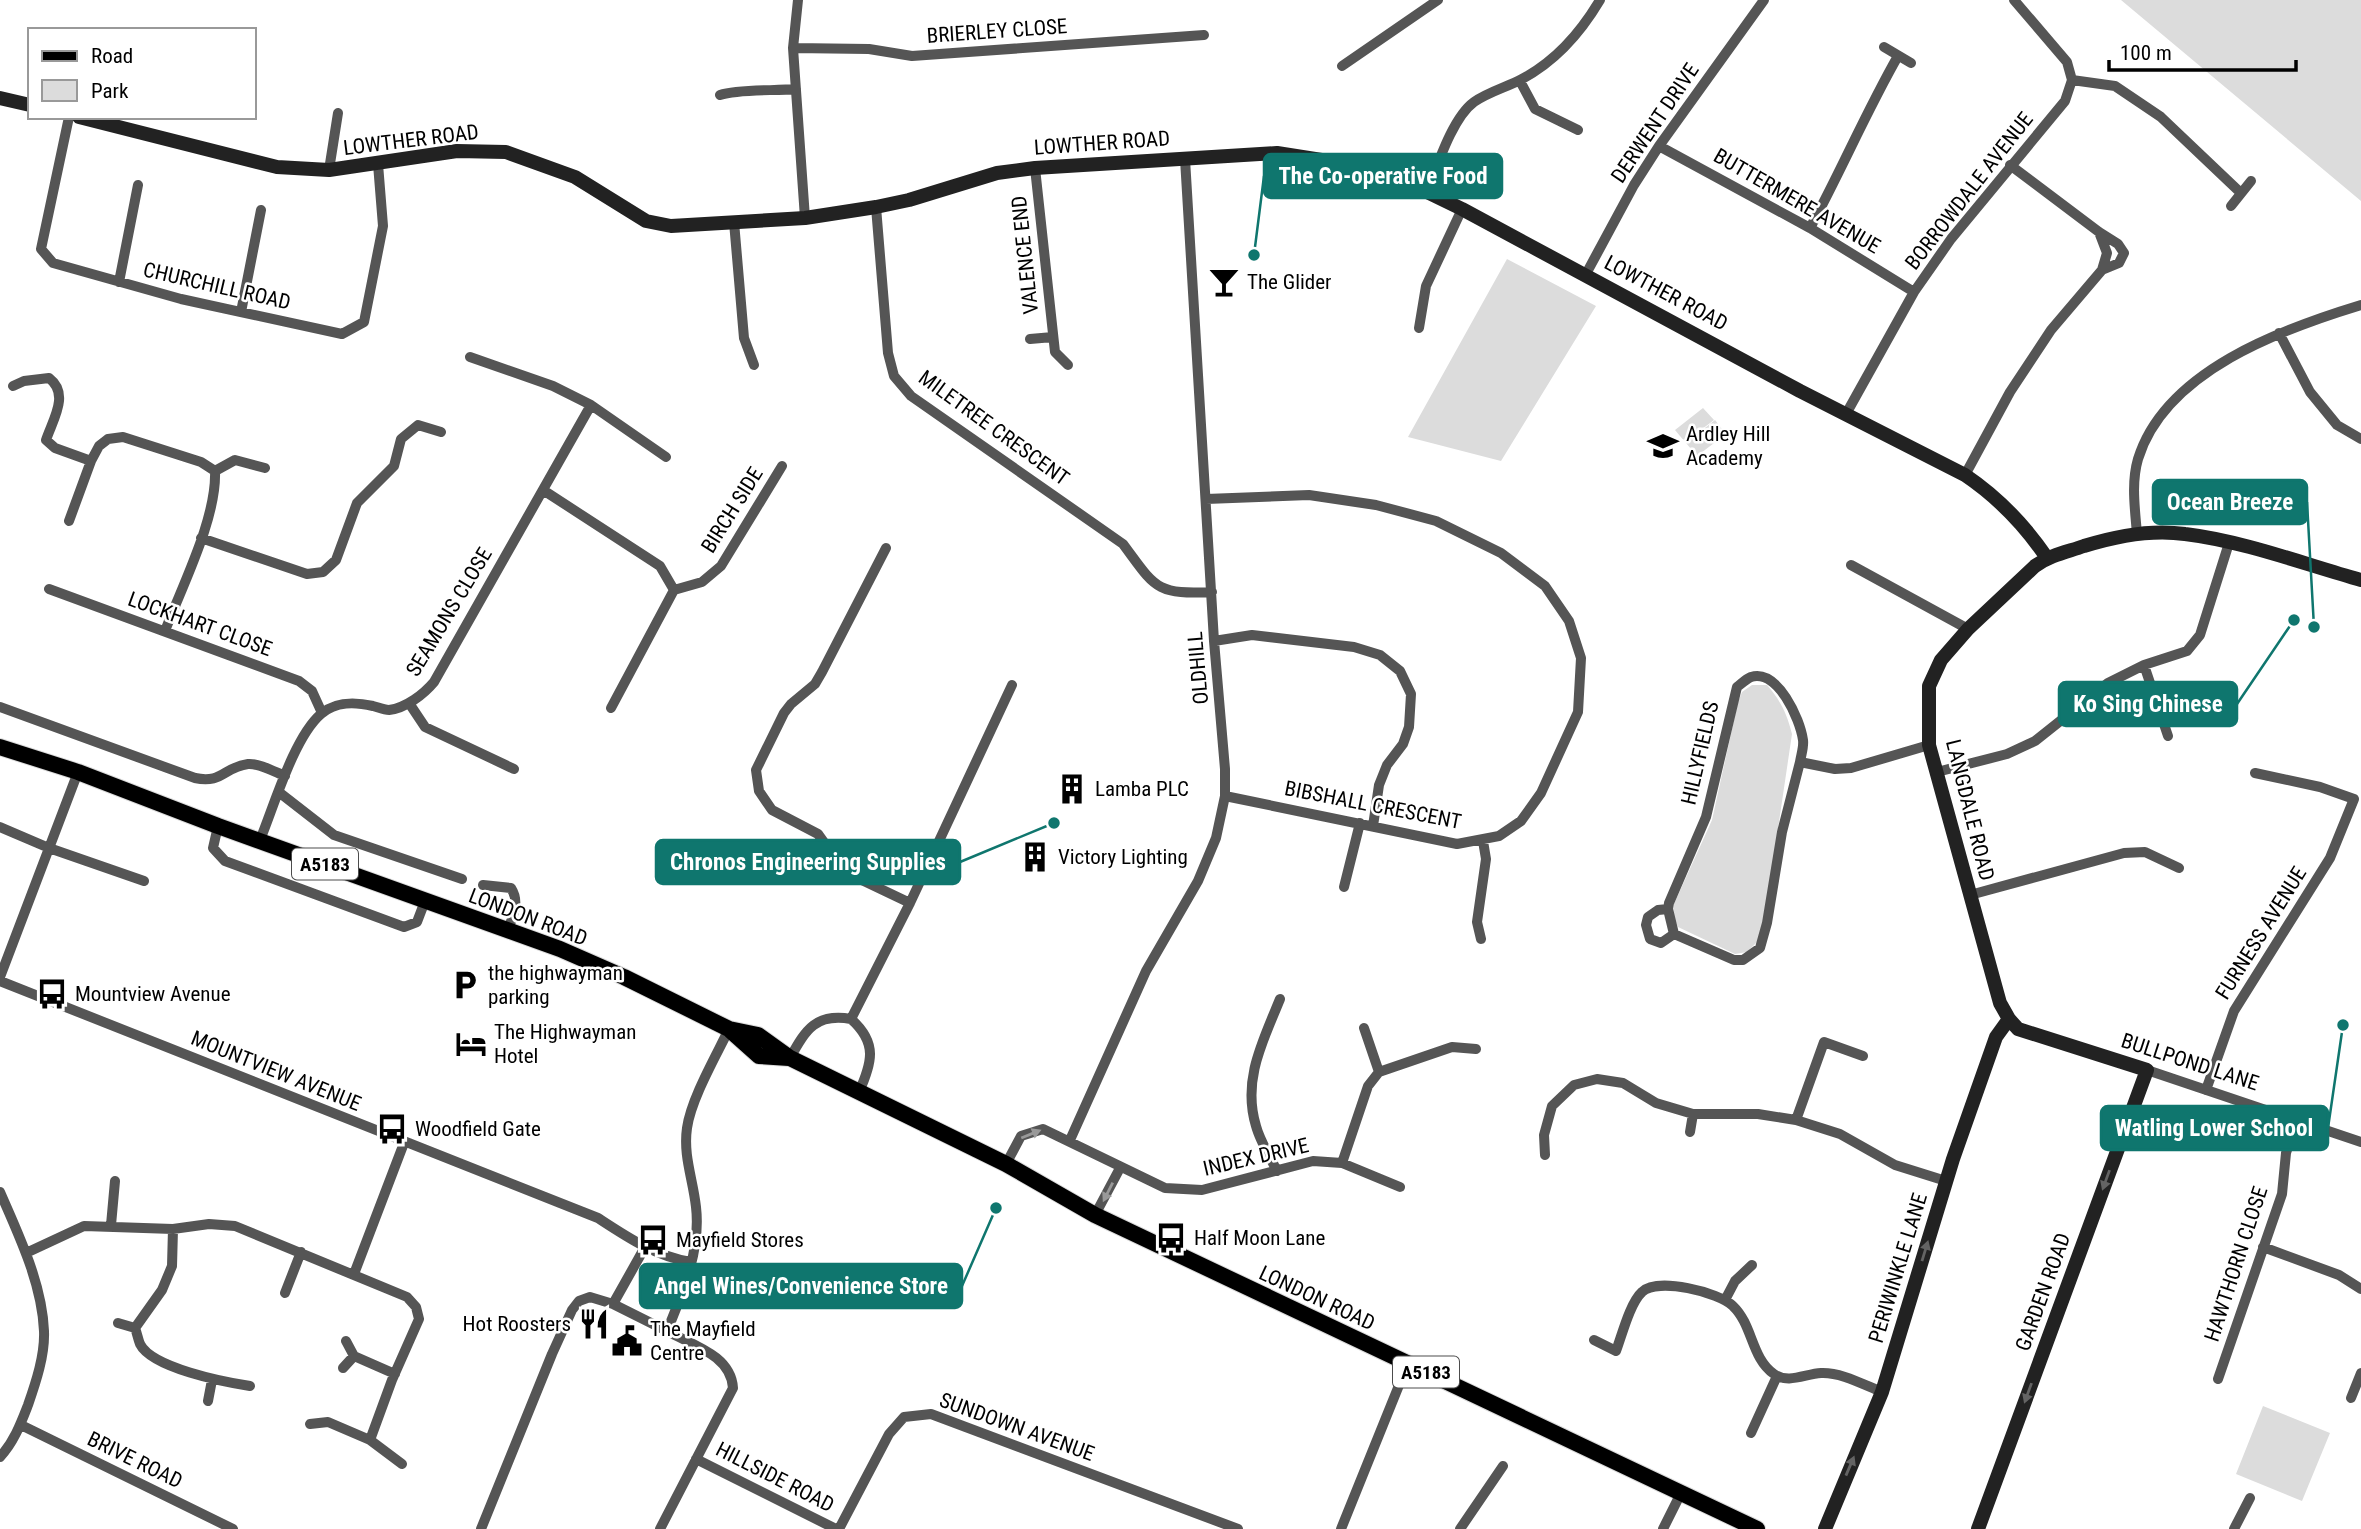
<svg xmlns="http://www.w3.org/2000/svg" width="2361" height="1529" font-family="'Roboto Condensed',sans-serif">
  <rect width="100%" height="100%" fill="#fff"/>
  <!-- green -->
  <path fill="#dcdcdc" d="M2121 0H2361V201Z
    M1507 259 1596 306 1501 461 1408 437Z
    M1703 408 1714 420 1685 442 1675 430Z
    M1715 420 1726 434 1697 456 1686 443Z
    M1752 685H1767C1781 701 1787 714 1792 734L1764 923 1757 942 1747 952 1735 954 1678 927 1673 916 1674 904 1712 820 1738 702 1742 692Z
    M2263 1406 2330 1433 2302 1501 2236 1474Z"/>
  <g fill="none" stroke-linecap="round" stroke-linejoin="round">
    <!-- primary casing -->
    <g stroke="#dbdbdb" stroke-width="18">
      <path id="primary" d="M0 747 78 772 218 826 560 949 624 977 729 1029 758 1035 790 1058 1006 1164 1095 1215 1757 1529
        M731 1031 759 1056 789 1058"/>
    </g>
    <!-- street -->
    <path stroke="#555" stroke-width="10" d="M798 0 793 48 805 218
      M1884 47 1911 63
      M793 48 869 49 912 56 1204 35
      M1342 66 1438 0
      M2072 80 2115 86 2161 117 2241 193
      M1520 81 1535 109 1578 130
      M720 95C738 89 774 91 796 89
      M69 117 41 249 53 263 181 299 342 334 364 322 383 226 378 164
      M1659 146 1810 228 1914 292
      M2010 165 2099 232 2118 244 2124 253 2119 263 2102 270
      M1035 168 1055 352 1068 365
      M329 170 338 113
      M1427 192C1437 167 1452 118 1474 102 1488 92 1507 87 1522 79 1556 61 1581 32 1600 0
      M2231 206 2251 181
      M876 207 888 353 894 376 911 396 1123 544C1155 587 1155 595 1212 592
      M734 222 744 338 754 365
      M1810 228C1841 171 1866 112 1898 56
      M1586 274 1634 185 1659 146 1764 0
      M119 282 138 185
      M241 312 261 210
      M1419 328 1426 286 1462 209
      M2279 333 2310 392 2337 425 2361 439
      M1030 339 1053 337
      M470 357 553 386 591 405 666 457
      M13 386 24 381 49 378C70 394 53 419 46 440L55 448 91 461
      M1846 414 1914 292 1951 239 2065 101 2072 80 2067 62 2014 0
      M215 471 235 460 265 468
      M1965 475 2010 392 2051 330 2102 270 2107 253 2099 232
      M543 490 660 566 674 590 611 708
      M1206 499 1309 495 1376 505 1436 521 1501 553 1545 586 1569 621 1581 658 1578 712 1541 793 1521 821 1499 836 1457 844 1225 796
      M69 521 91 461 99 446 108 439 123 437 201 462 215 471C217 518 182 586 165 631
      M2137 534C2135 509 2131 483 2138 459 2165 371 2282 329 2361 305
      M201 538 307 574 323 572 336 560 357 503 394 466 401 439 418 425 441 432
      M886 548 822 672 815 684 791 704 784 713 756 770 759 791 772 810 818 834 845 872 910 903
      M1851 565 1968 629
      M49 589 299 681 312 691 322 713
      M674 590 702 582 721 566 782 466
      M1214 641 1252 635 1354 647 1380 655 1400 671 1411 694 1409 727 1403 744 1387 765 1379 785 1373 826
      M2144 665 2168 736
      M409 703 425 727 514 769
      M0 707 195 778C222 784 224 767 248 764 259 763 275 772 285 776
      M1800 762C1801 755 1804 747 1803 740 1800 719 1778 669 1751 677 1746 679 1741 684 1737 687L1706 817 1669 903 1668 909 1674 934 1734 960H1743L1760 948 1767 923 1782 832 1800 762 1835 769 1851 768 1929 745
      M1937 772 2007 754 2035 741 2108 683 2144 665 2187 651 2200 635 2229 543
      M280 793 334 835 462 879
      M218 826 213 848 225 861 404 927 417 922 425 901
      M0 827 49 848 144 881
      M260 840C274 806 294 737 321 714 336 701 355 702 373 706 377 707 384 710 389 710 406 708 424 694 434 682L591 405
      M483 885 511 888C520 902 513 915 508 930
      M1344 887 1360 823
      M1970 895 2124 853 2145 852 2179 868
      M1668 909 1658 910 1648 917 1646 925 1650 939 1661 943 1674 934
      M1481 939 1477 922 1486 859 1483 841
      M0 977 78 772
      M0 981 598 1218C627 1237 655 1256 691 1262
      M851 1019 910 903 1012 685
      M1364 1028 1379 1072
      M790 1058C806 1029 816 1013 851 1019 878 1043 872 1063 859 1092
      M2147 1070 2361 1142
      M2206 1090 2234 1011 2330 858 2354 799 2320 787 2255 773
      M1796 1120 1824 1042 1863 1056
      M1690 1132 1693 1114
      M1070 1140 1146 971 1198 881 1216 838 1225 796V769L1214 641 1185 159
      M1545 1155 1544 1135 1552 1106 1574 1085 1597 1079 1623 1083 1656 1103 1693 1114H1758L1796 1120 1840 1134 1895 1165 1946 1181
      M1342 1163 1368 1086 1379 1072 1452 1047 1476 1049
      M1006 1164 1021 1136 1043 1129 1165 1188 1202 1190 1313 1161 1342 1163 1400 1187
      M1277 1171C1270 1157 1260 1141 1256 1126 1242 1080 1263 1041 1280 999
      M0 1192C19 1236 42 1283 44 1331 45 1355 36 1382 28 1405 21 1423 14 1442 0 1457
      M1095 1215 1120 1168
      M111 1225 115 1181
      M173 1229 172 1266 162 1290 135 1328C137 1333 138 1339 140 1344 152 1368 224 1382 250 1386
      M2263 1247 2339 1275 2361 1289
      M26 1253 84 1226 173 1229 209 1224 235 1226 407 1297 416 1307 419 1319 392 1380 370 1440
      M354 1274 404 1143
      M285 1293 301 1252
      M1725 1300 1735 1281 1752 1265
      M613 1304 645 1247
      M118 1323 135 1328
      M1594 1340 1616 1351C1622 1335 1630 1303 1642 1292 1657 1277 1719 1292 1733 1306 1753 1325 1751 1358 1774 1374 1788 1384 1805 1374 1821 1373 1841 1372 1864 1385 1882 1392
      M354 1356 395 1374
      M343 1368 354 1356 346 1341
      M2218 1379 2282 1194 2286 1153 2297 1120
      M2351 1398 2361 1373
      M208 1401 212 1380
      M310 1424 328 1422 370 1440 402 1464
      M21 1425 233 1529
      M1751 1433 1777 1376
      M696 1459 836 1529
      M481 1529 552 1354 572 1310 579 1301 590 1297 613 1304 667 1331
      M660 1529 733 1388C731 1355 692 1345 667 1331 683 1292 701 1250 696 1207 693 1179 683 1156 687 1128 691 1099 716 1056 729 1029
      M839 1529 889 1434 904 1417 931 1414 1238 1529
      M1341 1529 1408 1363
      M1460 1529 1503 1466
      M1663 1529 1681 1493
      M2234 1529 2250 1498"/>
    <!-- secondary -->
    <path stroke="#222" stroke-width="14" d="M0 98 30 105
      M79 117 277 167 329 170 457 151 506 152 575 177 646 221 671 226 805 218 876 207 909 200 997 173 1035 168 1277 153 1347 164 1427 192 1462 209 1800 391 1965 475C1999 498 2024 524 2047 558
      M1825 1529 1882 1392 1953 1159 1996 1037 2009 1019
      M1978 1529 2147 1070 2018 1029 2009 1019 2000 1003 1929 745V686L1941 660 1968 629 2035 566C2050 555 2067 552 2084 546 2116 536 2151 529 2185 534 2243 541 2304 564 2361 580"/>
    <!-- primary -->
    <use href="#primary" stroke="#000" stroke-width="16"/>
  </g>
  <!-- one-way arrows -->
  <defs><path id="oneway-solid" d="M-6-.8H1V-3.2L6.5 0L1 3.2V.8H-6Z" transform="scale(1.75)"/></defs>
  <g fill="#999">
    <use href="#oneway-solid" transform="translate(1031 1134) rotate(-22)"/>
    <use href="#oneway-solid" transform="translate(1108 1192) rotate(117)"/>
  </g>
  <g fill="#646464">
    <use href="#oneway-solid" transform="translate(2106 1180) rotate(110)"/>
    <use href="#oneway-solid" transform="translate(1925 1251) rotate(-73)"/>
    <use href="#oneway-solid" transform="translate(2028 1393) rotate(110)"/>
    <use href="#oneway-solid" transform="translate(1850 1466) rotate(-67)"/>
  </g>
  <!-- icons -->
  <defs>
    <g id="bar-bare" transform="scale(2.415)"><path d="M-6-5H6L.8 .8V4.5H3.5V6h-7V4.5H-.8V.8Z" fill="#000" stroke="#fff" stroke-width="2.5" paint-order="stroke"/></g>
    <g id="school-bare" transform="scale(2.415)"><path d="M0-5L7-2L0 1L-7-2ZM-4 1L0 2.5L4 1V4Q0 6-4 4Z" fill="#000" stroke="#fff" stroke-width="2.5" paint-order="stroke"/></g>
    <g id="building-bare" transform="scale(2.415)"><path d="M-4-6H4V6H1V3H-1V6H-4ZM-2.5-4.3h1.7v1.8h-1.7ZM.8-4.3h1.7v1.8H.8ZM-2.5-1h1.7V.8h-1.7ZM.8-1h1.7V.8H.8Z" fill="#000" stroke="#fff" stroke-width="2.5" paint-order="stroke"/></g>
    <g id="parking-bare" transform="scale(2.415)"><path d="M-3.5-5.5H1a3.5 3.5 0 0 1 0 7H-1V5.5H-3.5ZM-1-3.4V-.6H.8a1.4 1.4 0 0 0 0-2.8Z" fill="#000" stroke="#fff" stroke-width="2.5" paint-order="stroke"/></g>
    <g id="bus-bare" transform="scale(2.415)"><path d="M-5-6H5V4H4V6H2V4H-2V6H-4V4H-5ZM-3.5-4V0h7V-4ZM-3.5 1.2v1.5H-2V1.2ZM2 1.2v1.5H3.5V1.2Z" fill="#000" stroke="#fff" stroke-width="2.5" paint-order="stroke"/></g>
    <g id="hotel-bare" transform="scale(2.415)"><path d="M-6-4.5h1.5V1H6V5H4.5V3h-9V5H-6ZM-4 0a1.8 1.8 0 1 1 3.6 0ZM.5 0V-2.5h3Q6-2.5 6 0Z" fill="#000" stroke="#fff" stroke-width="2.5" paint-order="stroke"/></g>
    <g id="restaurant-bare" transform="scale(2.415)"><path d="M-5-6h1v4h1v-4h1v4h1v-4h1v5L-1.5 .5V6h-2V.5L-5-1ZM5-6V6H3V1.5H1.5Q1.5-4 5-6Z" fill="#000" stroke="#fff" stroke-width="2.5" paint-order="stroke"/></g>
    <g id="civic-bare" transform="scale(2.415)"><path d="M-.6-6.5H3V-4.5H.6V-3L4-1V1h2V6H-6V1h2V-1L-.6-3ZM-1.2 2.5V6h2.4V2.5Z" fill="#000" stroke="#fff" stroke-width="2.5" paint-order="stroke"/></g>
  </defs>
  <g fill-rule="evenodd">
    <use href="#bar-bare" x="1224" y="282"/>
    <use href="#school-bare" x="1663" y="446"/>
    <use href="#building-bare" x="1072" y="789"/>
    <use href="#building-bare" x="1035" y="857"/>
    <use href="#parking-bare" x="465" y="985"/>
    <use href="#bus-bare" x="52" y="994"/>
    <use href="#hotel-bare" x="471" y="1044"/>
    <use href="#bus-bare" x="392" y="1129"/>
    <use href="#bus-bare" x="1171" y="1238"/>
    <use href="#bus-bare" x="653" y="1240"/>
    <use href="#restaurant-bare" x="594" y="1324"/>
    <use href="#civic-bare" x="627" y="1341"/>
  </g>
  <g text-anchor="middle" stroke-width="5" stroke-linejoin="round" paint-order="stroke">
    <!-- shield labels -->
    <g fill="#fff" stroke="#4c4c4c" stroke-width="2">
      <rect x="292" y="848.5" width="66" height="31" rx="5"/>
      <rect x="1393" y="1356.5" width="66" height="31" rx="5"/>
    </g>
    <g font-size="19" font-weight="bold" fill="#000">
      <text x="325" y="871">A5183</text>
      <text x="1426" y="1379">A5183</text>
    </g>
    <!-- street labels -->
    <g font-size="21" fill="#000" stroke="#fff">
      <text transform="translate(997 31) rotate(-4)" y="7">BRIERLEY CLOSE</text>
      <text transform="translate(1655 123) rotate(-56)" y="7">DERWENT DRIVE</text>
      <text transform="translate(411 140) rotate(-7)" y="7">LOWTHER ROAD</text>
      <text transform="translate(1102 143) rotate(-4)" y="7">LOWTHER ROAD</text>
      <text transform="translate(1969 191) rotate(-52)" y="7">BORROWDALE AVENUE</text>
      <text transform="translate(1797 201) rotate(30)" y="7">BUTTERMERE AVENUE</text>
      <text transform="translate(1025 255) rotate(-96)" y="7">VALENCE END</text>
      <text transform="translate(217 286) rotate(13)" y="7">CHURCHILL ROAD</text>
      <text transform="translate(1666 293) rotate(28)" y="7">LOWTHER ROAD</text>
      <text transform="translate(994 428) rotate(36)" y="7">MILETREE CRESCENT</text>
      <text transform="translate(732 510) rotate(-58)" y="7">BIRCH SIDE</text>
      <text transform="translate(449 612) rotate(-59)" y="7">SEAMONS CLOSE</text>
      <text transform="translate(200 624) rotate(20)" y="7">LOCKHART CLOSE</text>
      <text transform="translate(1198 668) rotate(-95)" y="7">OLDHILL</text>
      <text transform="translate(1700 753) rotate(-77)" y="7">HILLYFIELDS</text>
      <text transform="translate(1373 805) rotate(11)" y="7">BIBSHALL CRESCENT</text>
      <text transform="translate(1970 810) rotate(76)" y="7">LANGDALE ROAD</text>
      <text transform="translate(528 917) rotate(21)" y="7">LONDON ROAD</text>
      <text transform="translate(2261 933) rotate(-58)" y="7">FURNESS AVENUE</text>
      <text transform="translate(2190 1062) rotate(18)" y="7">BULLPOND LANE</text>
      <text transform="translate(276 1071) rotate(22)" y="7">MOUNTVIEW AVENUE</text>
      <text transform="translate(1256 1157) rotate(-13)" y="7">INDEX DRIVE</text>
      <text transform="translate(2236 1264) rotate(-72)" y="7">HAWTHORN CLOSE</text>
      <text transform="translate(1898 1268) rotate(-73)" y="7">PERIWINKLE LANE</text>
      <text transform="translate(2043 1292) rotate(-70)" y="7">GARDEN ROAD</text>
      <text transform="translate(1317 1298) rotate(25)" y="7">LONDON ROAD</text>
      <text transform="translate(1017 1427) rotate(20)" y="7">SUNDOWN AVENUE</text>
      <text transform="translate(135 1460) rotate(26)" y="7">BRIVE ROAD</text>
      <text transform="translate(775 1477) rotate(27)" y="7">HILLSIDE ROAD</text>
    </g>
    <!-- poi labels -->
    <g font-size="21" fill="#000" stroke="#fff" text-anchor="start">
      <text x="1247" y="289">The Glider</text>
      <text x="1686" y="441">Ardley Hill<tspan x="1686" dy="24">Academy</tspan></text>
      <text x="1095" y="796">Lamba PLC</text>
      <text x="1058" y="864">Victory Lighting</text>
      <text x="488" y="980">the highwayman<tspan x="488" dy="24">parking</tspan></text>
      <text x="75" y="1001">Mountview Avenue</text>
      <text x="494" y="1039">The Highwayman<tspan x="494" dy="24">Hotel</tspan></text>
      <text x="415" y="1136">Woodfield Gate</text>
      <text x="1194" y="1245">Half Moon Lane</text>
      <text x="676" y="1247">Mayfield Stores</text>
      <text x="571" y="1331" text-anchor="end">Hot Roosters</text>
      <text x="650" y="1336">The Mayfield<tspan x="650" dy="24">Centre</tspan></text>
    </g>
  </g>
  <!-- callouts -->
  <path fill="none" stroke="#0f766e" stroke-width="2.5" d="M1254 255L1264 176M2314 627L2307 502M2294 620L2237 704M1054 823L960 862M2343 1025L2328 1128M996 1208L962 1286"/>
  <g fill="#0f766e" stroke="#fff" stroke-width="2.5">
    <circle cx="1254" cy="255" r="7"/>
    <circle cx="2314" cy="627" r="7"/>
    <circle cx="2294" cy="620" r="7"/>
    <circle cx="1054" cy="823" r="7"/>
    <circle cx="2343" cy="1025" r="7"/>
    <circle cx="996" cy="1208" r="7"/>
  </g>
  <g fill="#0f766e" stroke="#0f766e" stroke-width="2.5">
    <rect x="1264" y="154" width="238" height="44" rx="7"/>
    <rect x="2153" y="480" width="154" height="44" rx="7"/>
    <rect x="2059" y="682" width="178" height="44" rx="7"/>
    <rect x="656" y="840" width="304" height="44" rx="7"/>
    <rect x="2101" y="1106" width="227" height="44" rx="7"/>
    <rect x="640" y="1264" width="322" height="44" rx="7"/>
  </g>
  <g font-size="23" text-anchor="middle" font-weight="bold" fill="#fff">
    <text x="1383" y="184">The Co-operative Food</text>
    <text x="2230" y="510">Ocean Breeze</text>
    <text x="2148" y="712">Ko Sing Chinese</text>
    <text x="808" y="870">Chronos Engineering Supplies</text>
    <text x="2214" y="1136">Watling Lower School</text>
    <text x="801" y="1294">Angel Wines/Convenience Store</text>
  </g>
  <!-- legend -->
  <rect x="28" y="28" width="228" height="91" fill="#ffffff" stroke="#999999" stroke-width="2"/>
  <rect x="42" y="51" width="35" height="10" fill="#000000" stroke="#999999" stroke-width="2"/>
  <text x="91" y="63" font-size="21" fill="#000000">Road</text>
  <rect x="42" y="80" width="35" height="21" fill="#dcdcdc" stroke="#999999" stroke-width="2"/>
  <text x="91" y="98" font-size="21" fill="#000000">Park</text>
  <!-- scale -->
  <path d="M2109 60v10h187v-10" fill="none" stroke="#000000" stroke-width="3.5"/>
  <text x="2120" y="60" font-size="21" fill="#000000" stroke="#ffffff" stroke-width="5" paint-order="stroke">100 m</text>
</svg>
